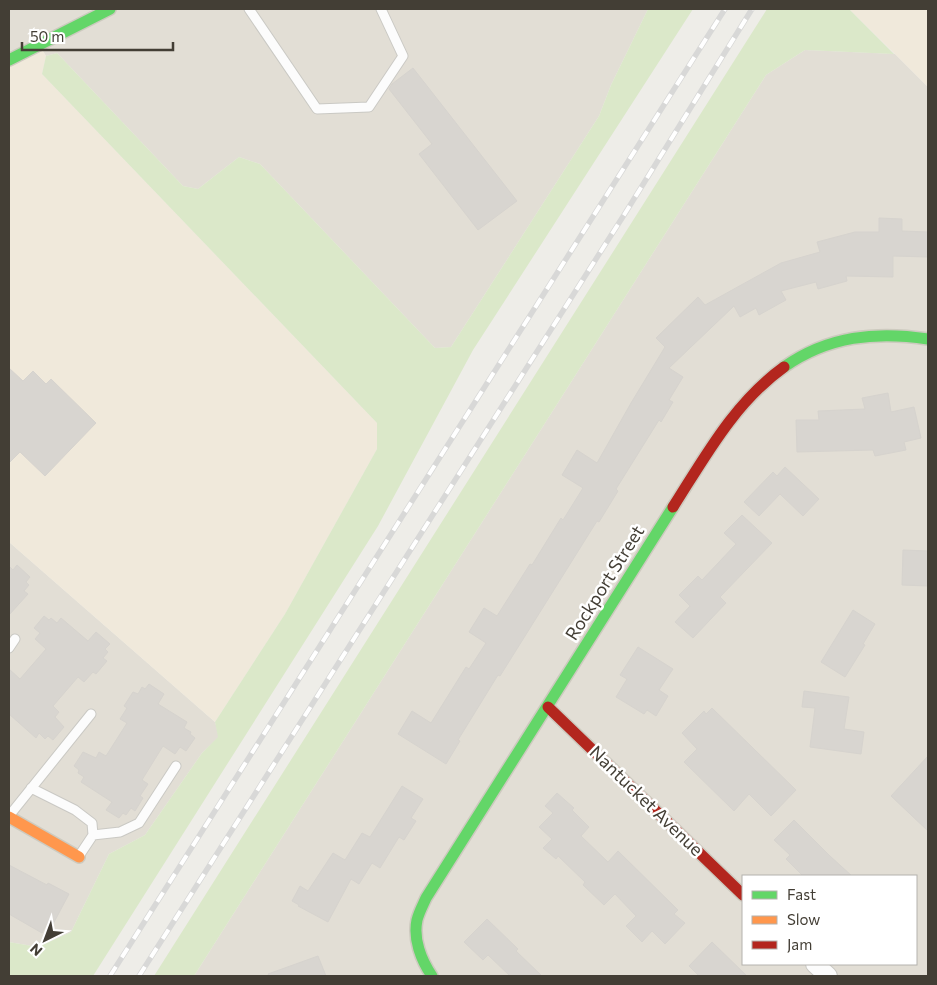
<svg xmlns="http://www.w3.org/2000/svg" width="937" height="985" font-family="Commissioner,sans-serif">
  <rect width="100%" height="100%" fill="#eeede8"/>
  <!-- residential -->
  <path fill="#e2ded5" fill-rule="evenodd" d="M9 9H648L611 85 599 116 451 347 435 348 260 164 239 157 198 189 183 186 57 53 46 56 38 43 9 58Z
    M805 50 895 54 928 87V976H194L766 75ZM743 876H916V964H743Z
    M9 542 215 722 219 737 202 753 145 835 109 854 71 932 38 947 9 942Z"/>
  <!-- commercial -->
  <path fill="#f0e9db" d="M849 9H928V87L895 54Z
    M38 43 46 56 42 74 377 423V449L285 614 215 722 9 542V58Z"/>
  <!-- green -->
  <path fill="#dbe8c9" d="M648 9H693L473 350 378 526 93 976H9V942L38 947 71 932 109 854 145 835 202 753 218 737 215 722 285 614 377 449V423L42 74 46 56 57 53 183 186 198 189 239 157 260 164 435 348 451 347 599 116 611 85Z
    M767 9H849L894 54 805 50 766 75 194 976H154Z"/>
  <!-- building -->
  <path fill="#d8d5d0" stroke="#d6d3ce" d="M413 68 517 201 478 230 419 154 432 144 389 89 392 84Z
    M879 218 902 219V231L928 232V257L893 256V277L846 276 847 281 818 289 816 282 781 291 786 300 759 315 756 308 740 317 734 306 669 368 683 377 669 400 673 402 661 422 659 420 616 489 618 491 599 522 597 521 500 676 498 675 458 740 460 741 446 764 398 734 412 711 431 723 466 667 469 669 486 643 469 632 484 608 497 616 530 564 532 565 561 518 563 520 583 488 562 475 577 450 597 463 631 403 665 347 656 338 698 297 705 305 781 263 820 252 817 242 855 232H879Z
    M9 368 23 381 33 371 46 384 51 379 96 423 45 476 20 452 9 463Z
    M888 393 891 412 914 407 921 438 904 442 906 450 875 456 873 450 797 452 796 420H819L818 411 865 409 862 398Z
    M785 467 819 499 803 516 780 494 759 516 744 502 773 472 777 476Z
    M742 515 772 543 720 597 726 603 693 638 675 622 690 606 679 595 698 576 702 580 736 544 724 533Z
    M903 550 928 551V586L902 585Z
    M17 565 30 577 26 582 29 585 24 591 28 594 9 615V566L13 570Z
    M853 610 875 624 863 644 865 645 845 677 821 662Z
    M44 616 49 620 51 618 57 623 61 618 88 641 96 632 110 644 105 649 108 652 103 658 107 661 96 674 93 672 84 682 78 677 53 706 59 712 55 717 64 727 53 740 48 736 45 739 39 733 36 738 9 714V669L20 679 46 649 35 639 40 633 34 628Z
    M638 647 673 669 659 690 668 696 656 716 647 710 644 714 616 697 627 679 620 675Z
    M149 684 164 694 158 704 187 722 184 728 191 732 190 734 195 738 186 751 180 747 175 754 163 746 142 780 148 784 140 796 143 798 135 811 131 808 126 815 123 813 119 818 106 810 112 802 81 782 84 777 78 773 79 770 74 766 83 752 96 758 99 752 106 756 127 723 120 719 127 708 124 706 133 692 138 694 142 687 145 689Z
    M804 691 849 697 844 729 864 732 861 754 810 747 815 708 802 707Z
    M712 708 796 790 771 816 749 794 734 811 684 762 697 749 682 733 704 711 706 714Z
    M928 756V831L891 796Z
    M402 786 423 799 411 818 416 821 404 840 399 837 380 868 372 863 359 884 351 879 328 922 298 906 299 905 292 901 300 886 308 891 333 853 345 860 362 833 370 837Z
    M557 793 574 808 572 810 589 827 581 836 608 862 618 851 678 910 674 914 685 923 665 944 652 931 642 942 626 926 636 916 615 894 604 905 583 885 585 882 558 856 556 859 543 848 552 839 539 827 553 813 545 806Z
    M794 820 830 856 852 876H803L786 859 790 855 774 840Z
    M9 865 47 885 48 883 69 894 52 926 47 923 42 933 9 914Z
    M487 919 518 949 516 951 542 976H510L488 955 483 960 464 942Z
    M712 942 747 976H699L689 966Z
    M318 956 326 976H269L268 974Z"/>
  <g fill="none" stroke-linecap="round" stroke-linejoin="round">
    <!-- lane casing -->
    <g stroke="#cac9c4" stroke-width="11">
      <path id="lane" d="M249 9 317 109 369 107 403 56 381 9
        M9 648 15 639
        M31 788 75 810 92 823 93 835 79 856
        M9 816 91 714
        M93 835 120 832 139 823 176 766"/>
    </g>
    <!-- street casing -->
    <g stroke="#cac9c4" stroke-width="20">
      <path id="street" d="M815 964 828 976"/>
    </g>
    <!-- fast casing -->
    <g stroke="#cdcabf" stroke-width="14">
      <path id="fast" d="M9 60 110 9
        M784 367C828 336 876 331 928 339
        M432 976C421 960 413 939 417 920 419 912 423 905 426 898L673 507"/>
    </g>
    <!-- slow casing -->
    <g stroke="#cdcabf" stroke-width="14">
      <path id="slow" d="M9 817 79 857"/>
    </g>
    <!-- jam casing -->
    <g stroke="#cdcabf" stroke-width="14">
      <path id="jam" d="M673 507C705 457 734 403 784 367
        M548 707 743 895"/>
    </g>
    <!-- lane -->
    <use href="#lane" stroke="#fcfcfc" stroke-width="9"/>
    <!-- street -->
    <use href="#street" stroke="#fcfcfc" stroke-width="18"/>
    <!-- fast -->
    <use href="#fast" stroke="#63d668" stroke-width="11"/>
    <!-- slow -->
    <use href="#slow" stroke="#ff974d" stroke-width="11"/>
    <!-- jam -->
    <use href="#jam" stroke="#b3261e" stroke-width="11"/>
    <!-- rail casing -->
    <g stroke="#d8d8d7" stroke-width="5.5">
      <path id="rail" d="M110 976 725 9
        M139 976 624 215 752 9"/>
    </g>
    <!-- rail -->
    <use href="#rail" stroke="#fff" stroke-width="4" stroke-dasharray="11" stroke-linecap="butt"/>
  </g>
  <g text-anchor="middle" stroke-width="5" stroke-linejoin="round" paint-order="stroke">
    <!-- street labels -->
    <g font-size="18" fill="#433e35" stroke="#fff">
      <text transform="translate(605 583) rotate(-58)" y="6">Rockport Street</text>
      <text transform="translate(646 801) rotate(44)" y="6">Nantucket Avenue</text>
    </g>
  </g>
  <!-- border -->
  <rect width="937" height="985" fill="none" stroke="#433e35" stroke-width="20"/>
  <!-- legend -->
  <rect x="742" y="875" width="175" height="90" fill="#ffffff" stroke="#b4b2ae"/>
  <rect x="752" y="891" width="25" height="8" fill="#63d668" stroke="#b4b2ae"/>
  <text x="787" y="900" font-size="15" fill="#433e35">Fast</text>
  <rect x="752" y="916" width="25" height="8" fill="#ff974d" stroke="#b4b2ae"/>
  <text x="787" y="925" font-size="15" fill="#433e35">Slow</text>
  <rect x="752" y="941" width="25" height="8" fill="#b3261e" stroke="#b4b2ae"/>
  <text x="787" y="950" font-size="15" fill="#433e35">Jam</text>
  <!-- north arrow -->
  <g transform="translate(45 940) rotate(222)" stroke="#ffffff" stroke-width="4" paint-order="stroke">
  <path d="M0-4L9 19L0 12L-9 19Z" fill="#433e35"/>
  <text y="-8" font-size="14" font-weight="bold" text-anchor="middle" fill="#433e35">N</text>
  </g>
  <!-- scale -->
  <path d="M22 42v8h151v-8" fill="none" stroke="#433e35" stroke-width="2.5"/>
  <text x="30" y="42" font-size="15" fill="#433e35" stroke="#ffffff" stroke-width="4" paint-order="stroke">50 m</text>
</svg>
